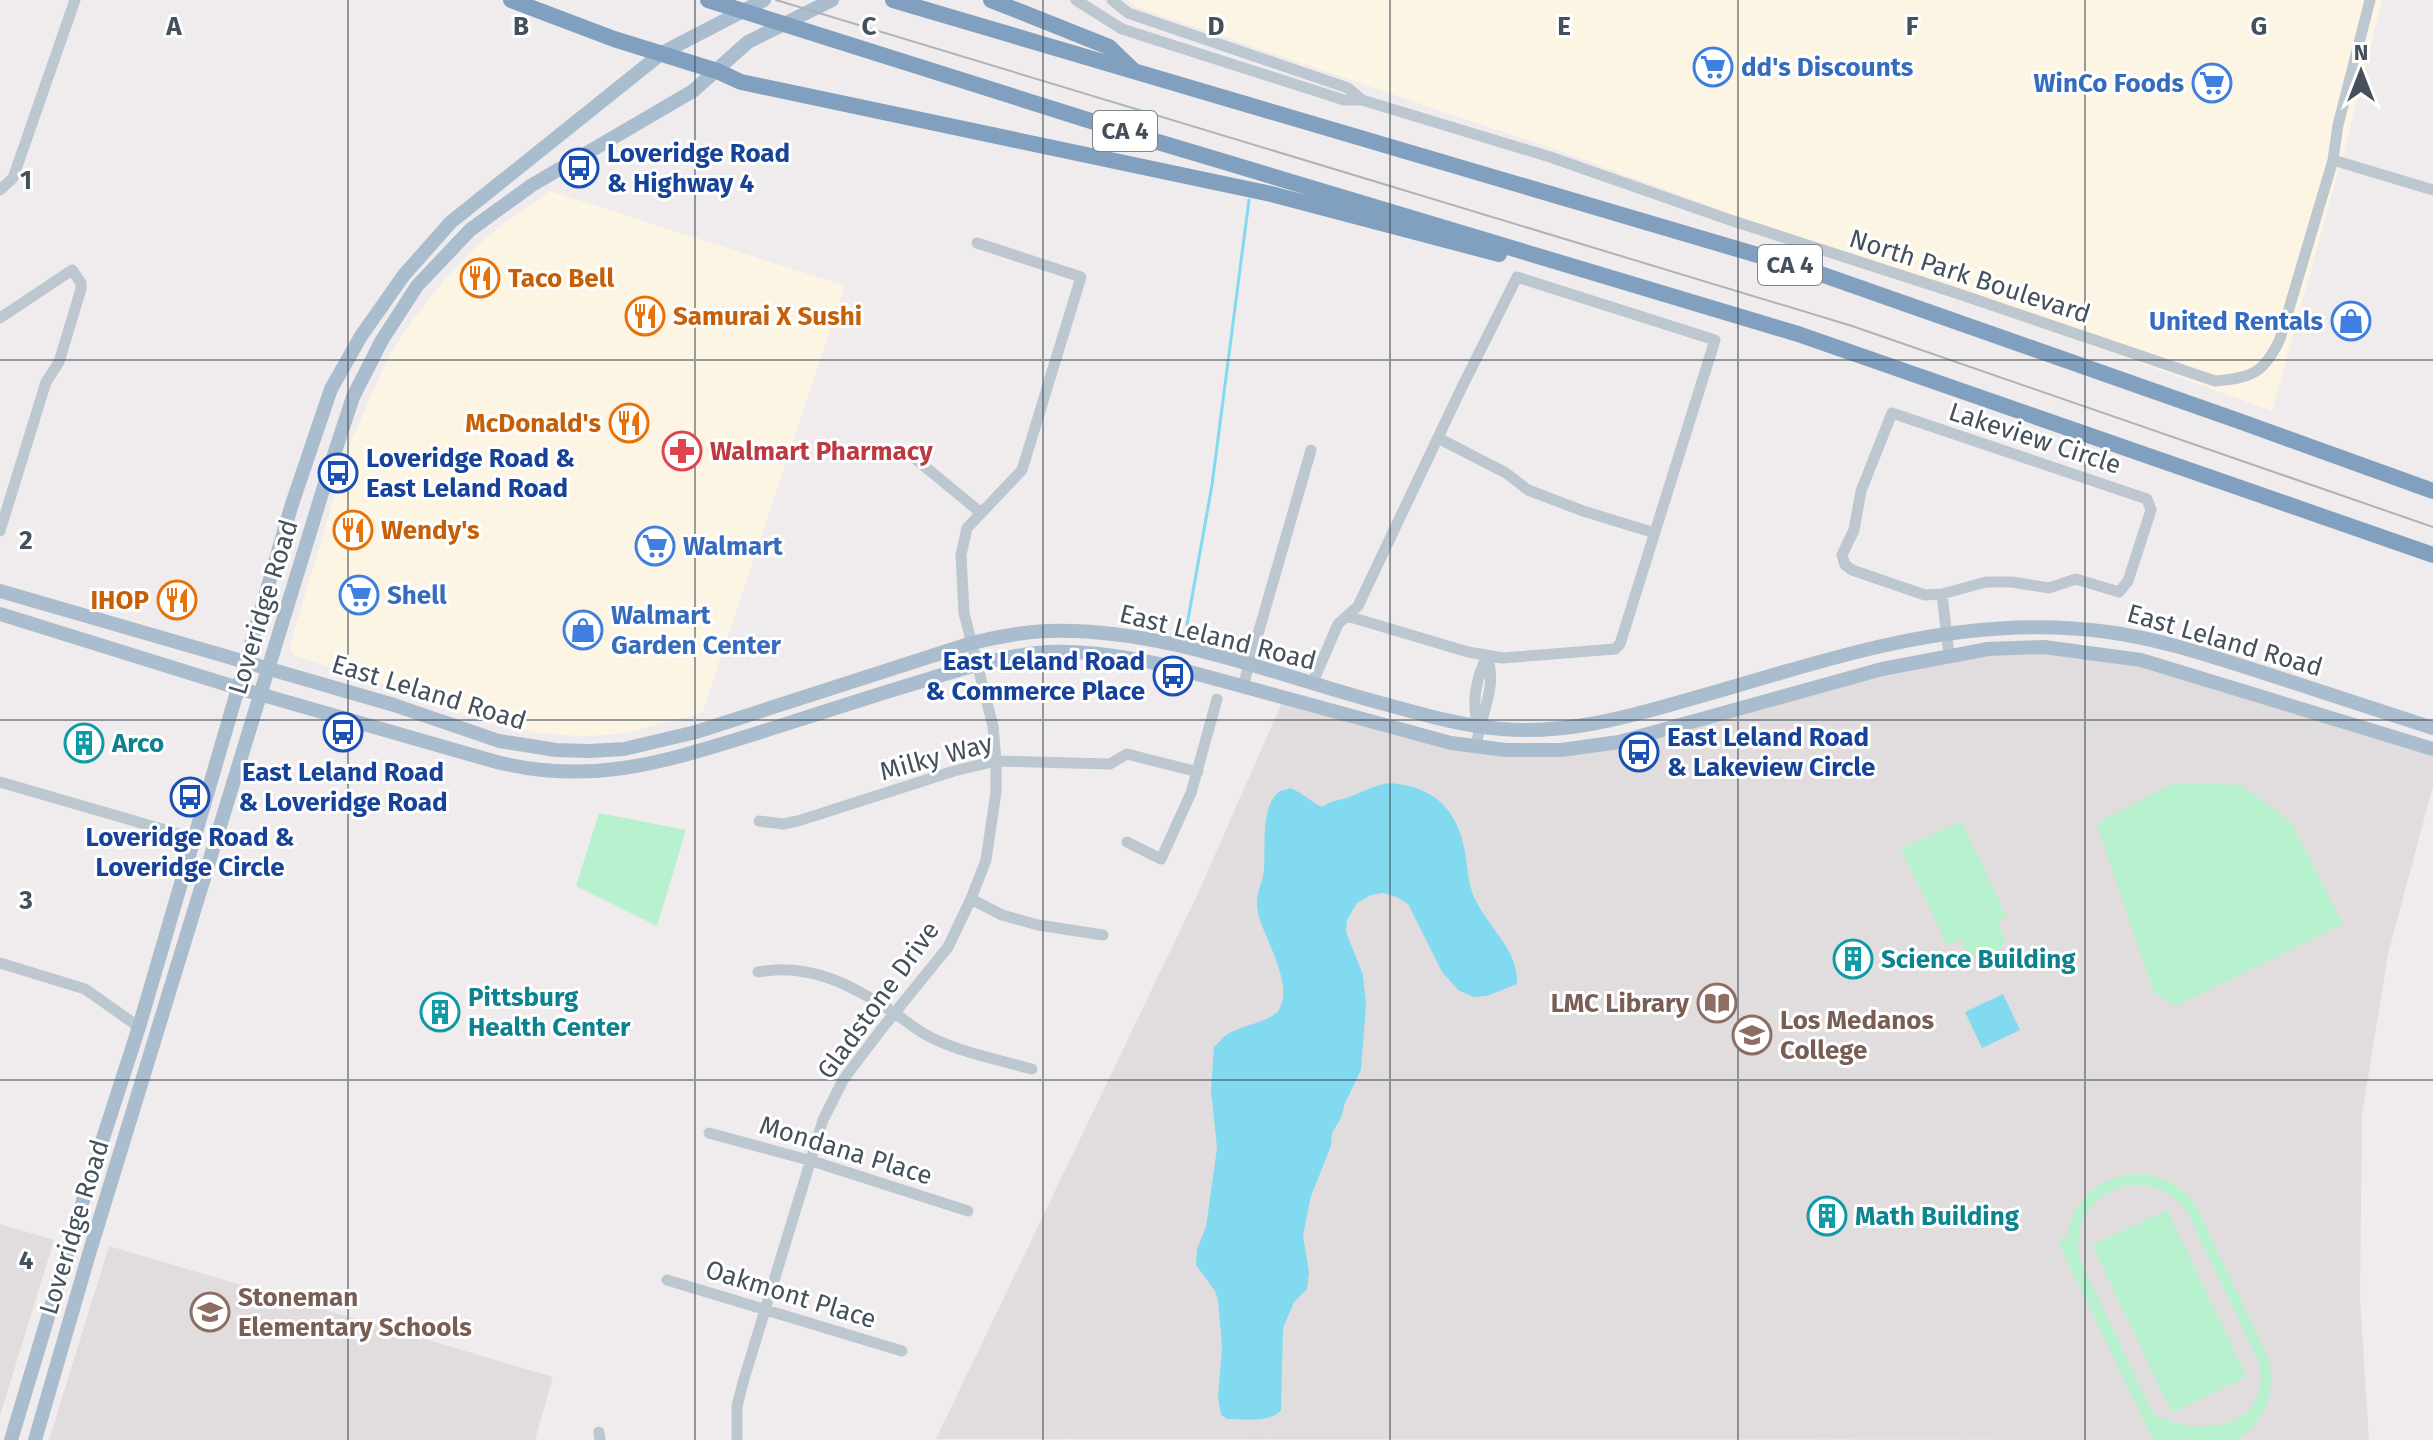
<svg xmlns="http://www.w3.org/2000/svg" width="2433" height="1440" font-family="'Fira Sans',sans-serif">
  <rect width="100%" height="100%" fill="#f0eced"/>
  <!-- commercial -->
  <path fill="#fdf5e4" d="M1128 0H2382L2347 139 2272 411 1557 150 1136 7Z
    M550 191 845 286 702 713 622 734 582 736 536 733 479 719 399 689 296 656 291 650 290 645 352 439 389 356 413 320 446 278 476 247 501 226Z"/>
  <!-- education -->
  <path fill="#e1ddde" d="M1988 649 2105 654 2420 745 2433 757V786L2388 954 2362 1115 2360 1297 2369 1440 936 1439 1199 891 1284 698 1396 729 1561 750Z
    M0 1224 54 1240 0 1416Z
    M109 1246 553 1377 535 1440H49Z"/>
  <!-- green -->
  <path fill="#b7f1cd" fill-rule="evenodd" d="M2175 783 2241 785 2291 822 2343 924 2176 1006 2154 993 2096 823Z
    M599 813 686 830 657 926 576 886Z
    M1961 821 2007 917 1998 922 2005 940 2001 949 1978 960 1967 955 1961 939 1947 945 1901 849Z
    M2139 1173C2163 1176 2180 1185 2195 1204L2269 1359C2276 1392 2265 1423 2237 1440H2167L2163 1438 2153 1440 2058 1242 2067 1237C2072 1199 2101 1175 2139 1173ZM2129 1185C2153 1184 2171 1191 2186 1210L2259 1362C2273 1429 2195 1440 2153 1413L2080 1260C2072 1223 2092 1193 2129 1185Z
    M2167 1210 2247 1377 2172 1413 2092 1245Z"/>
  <!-- water -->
  <path fill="#82daf0" d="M1390 783C1434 787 1457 808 1465 852 1468 869 1468 886 1476 901 1489 928 1519 951 1517 984L1487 996 1473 997 1458 990 1442 972 1408 904 1397 897 1383 893 1371 895 1357 903 1347 920 1346 932 1363 975 1366 1004 1361 1070 1345 1103 1341 1118 1332 1133 1331 1146 1311 1196 1303 1235 1309 1273 1307 1289 1294 1302 1283 1328 1281 1410C1271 1423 1243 1419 1227 1419L1221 1415 1218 1397 1222 1346 1218 1300 1215 1291 1196 1265 1197 1249 1206 1227 1217 1148 1211 1090 1214 1047C1218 1043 1223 1037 1228 1034 1240 1026 1269 1022 1278 1011 1295 987 1266 941 1259 917 1253 893 1262 889 1264 869 1266 849 1260 806 1279 792 1282 790 1287 790 1290 788 1303 793 1310 801 1322 807 1330 801 1337 801 1346 798 1362 793 1373 785 1390 783Z
    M2003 994 2020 1030 1982 1048 1965 1012Z"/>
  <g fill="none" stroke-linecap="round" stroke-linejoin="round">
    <!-- stream -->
    <path stroke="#82daf0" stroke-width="3" d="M1187 625 1212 485 1249 200"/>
    <!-- minor -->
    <path stroke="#bcc7d0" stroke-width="11" d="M1076 0 1122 29 1344 100H1362L1550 157 1730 220 1956 293 2215 381C2252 378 2264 373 2280 339L2333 160 2338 125 2370 0
      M1112 0 1128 13 1348 88 1362 100
      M2333 160 2433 190
      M0 190 13 178 75 0
      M0 318 72 270 81 283V289L59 362 46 382 0 531
      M1892 413 2147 499 2151 510 2128 581 2119 592 2076 579 2049 588 2012 582H1986L1942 594 1925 595 1852 570 1845 565 1842 555 1854 530 1861 491Z
      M1438 438 1506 473 1528 490 1583 511 1655 533
      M912 456 980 512
      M1942 594 1949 655
      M1312 684 1338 624 1358 606 1461 389 1517 277 1715 340 1620 644 1615 649 1503 658 1468 652 1347 616
      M1243 686 1311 450
      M1476 747C1480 714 1498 690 1487 656 1477 676 1470 705 1479 726
      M0 782 193 838
      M759 821 783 824 798 821 954 771 996 761 1110 764 1127 754 1198 772
      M1127 842 1161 859 1191 793 1217 699
      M971 899 1002 915 1038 925 1103 935
      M0 963 85 989 139 1027
      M758 972C810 962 854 986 896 1014 907 1022 919 1032 932 1038 963 1053 999 1060 1032 1069
      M709 1133 812 1161 968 1211
      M667 1280 902 1351
      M599 1432 600 1440
      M737 1440V1406L744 1379 823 1120 843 1080 880 1031 948 947 971 899 986 860 996 792V761L993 726 964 613 961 555 967 528 1022 470 1081 277 977 243"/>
    <!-- major -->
    <path stroke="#aabdce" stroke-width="14" d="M0 591 394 705 499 741 556 750 589 751 624 749 696 732 972 643C997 637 1021 632 1047 631 1165 627 1279 677 1392 706 1428 716 1464 726 1502 729 1564 734 1621 719 1680 702 1750 683 1820 659 1891 644 1961 629 2036 622 2108 632 2161 639 2210 656 2261 672 2318 691 2376 709 2433 728
      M0 614 238 688 493 761C592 787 667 761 761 732 817 714 872 696 929 679 967 667 1007 655 1047 652 1087 650 1129 657 1168 666L1451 743 1505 750H1561L1619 742 1882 669 1988 649 2044 647 2141 660 2433 749
      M11 1440 85 1194 139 1027 292 504 331 389 361 336 404 275 451 222 662 53 764 0
      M35 1440 89 1254 329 470 353 397 382 340 417 286 470 230 532 185 693 91 748 42 832 0"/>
    <!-- highway -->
    <path stroke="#81a0bf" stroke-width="16" d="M511 0 614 39 717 71 741 82 1271 194 1499 254
      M708 0 1148 139 1798 334 2433 555
      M893 0 1815 272 2239 421 2433 491
      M991 0 1109 47 1133 70"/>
    <!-- tram -->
    <path stroke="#aeb2b8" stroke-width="2" d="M776 0 1852 326 2433 527"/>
  </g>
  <!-- grid -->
  <path fill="none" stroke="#44505b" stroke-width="2" stroke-opacity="0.55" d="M348 0V1440M695 0V1440M1043 0V1440M1390 0V1440M1738 0V1440M2085 0V1440M0 360H2433M0 720H2433M0 1080H2433"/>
  <!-- icons -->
  <defs>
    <g id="supermarket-ring" transform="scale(2)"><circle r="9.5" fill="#fff" stroke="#3f7fe0" stroke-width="1.5"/><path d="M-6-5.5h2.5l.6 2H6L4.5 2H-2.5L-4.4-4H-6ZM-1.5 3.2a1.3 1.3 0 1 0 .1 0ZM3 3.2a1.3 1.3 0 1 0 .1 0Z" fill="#3f7fe0"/></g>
    <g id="bus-ring" transform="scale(2)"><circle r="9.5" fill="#fff" stroke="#1a4fb4" stroke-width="1.5"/><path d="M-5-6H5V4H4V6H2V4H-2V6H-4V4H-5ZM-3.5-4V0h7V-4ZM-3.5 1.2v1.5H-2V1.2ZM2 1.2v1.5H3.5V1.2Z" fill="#1a4fb4"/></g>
    <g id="restaurant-ring" transform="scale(2)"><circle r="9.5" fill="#fff" stroke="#e8710a" stroke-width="1.5"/><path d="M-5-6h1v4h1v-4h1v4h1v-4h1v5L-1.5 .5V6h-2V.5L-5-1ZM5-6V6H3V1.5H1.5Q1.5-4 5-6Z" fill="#e8710a"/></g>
    <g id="shop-ring" transform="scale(2)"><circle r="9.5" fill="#fff" stroke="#3f7fe0" stroke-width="1.5"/><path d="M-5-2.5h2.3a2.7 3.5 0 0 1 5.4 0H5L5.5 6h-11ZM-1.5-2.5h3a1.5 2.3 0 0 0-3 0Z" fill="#3f7fe0"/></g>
    <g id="pharmacy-ring" transform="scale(2)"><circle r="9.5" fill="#fff" stroke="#e0444e" stroke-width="1.5"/><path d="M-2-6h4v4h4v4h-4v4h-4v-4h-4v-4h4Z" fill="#e0444e"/></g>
    <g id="building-ring" transform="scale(2)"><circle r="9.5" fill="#fff" stroke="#0f9aa8" stroke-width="1.5"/><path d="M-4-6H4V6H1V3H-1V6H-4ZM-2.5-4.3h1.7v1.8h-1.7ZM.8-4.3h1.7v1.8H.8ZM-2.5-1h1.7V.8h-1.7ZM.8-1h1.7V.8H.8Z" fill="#0f9aa8"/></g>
    <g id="library-ring" transform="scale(2)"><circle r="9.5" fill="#fff" stroke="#8d6e63" stroke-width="1.5"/><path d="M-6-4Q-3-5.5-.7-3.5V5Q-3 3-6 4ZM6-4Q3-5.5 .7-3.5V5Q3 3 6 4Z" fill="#8d6e63"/></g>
    <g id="university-ring" transform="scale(2)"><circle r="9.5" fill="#fff" stroke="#8d6e63" stroke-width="1.5"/><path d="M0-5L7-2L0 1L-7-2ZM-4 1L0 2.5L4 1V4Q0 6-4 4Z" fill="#8d6e63"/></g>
    <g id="school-ring" transform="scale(2)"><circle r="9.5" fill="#fff" stroke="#8d6e63" stroke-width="1.5"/><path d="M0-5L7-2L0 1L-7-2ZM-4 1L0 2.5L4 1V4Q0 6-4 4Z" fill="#8d6e63"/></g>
  </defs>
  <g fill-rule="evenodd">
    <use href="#supermarket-ring" x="1713" y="67"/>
    <use href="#supermarket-ring" x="2212" y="83"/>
    <use href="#bus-ring" x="579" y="168"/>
    <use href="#restaurant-ring" x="480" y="278"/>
    <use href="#restaurant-ring" x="645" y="316"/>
    <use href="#shop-ring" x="2351" y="321"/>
    <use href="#restaurant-ring" x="629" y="423"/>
    <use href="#pharmacy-ring" x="682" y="451"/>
    <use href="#bus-ring" x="338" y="473"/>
    <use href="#restaurant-ring" x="353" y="530"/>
    <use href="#supermarket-ring" x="655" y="546"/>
    <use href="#supermarket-ring" x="359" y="595"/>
    <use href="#restaurant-ring" x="177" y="600"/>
    <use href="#shop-ring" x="583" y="630"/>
    <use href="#bus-ring" x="1173" y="676"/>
    <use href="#bus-ring" x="343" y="732"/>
    <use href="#building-ring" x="84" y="743"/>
    <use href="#bus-ring" x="1639" y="752"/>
    <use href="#bus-ring" x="190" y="797"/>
    <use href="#building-ring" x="1853" y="959"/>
    <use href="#library-ring" x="1717" y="1003"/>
    <use href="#building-ring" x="440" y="1012"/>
    <use href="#university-ring" x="1752" y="1035"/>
    <use href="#building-ring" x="1827" y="1216"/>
    <use href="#school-ring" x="210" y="1312"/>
  </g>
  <g text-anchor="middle" stroke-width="6" stroke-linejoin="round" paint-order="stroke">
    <!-- shield labels -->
    <g fill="#fff" stroke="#7c848c" stroke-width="2">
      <rect x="1093" y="111" width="64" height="40" rx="6"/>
      <rect x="1758" y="245" width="64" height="40" rx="6"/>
    </g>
    <g font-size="24" font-weight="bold" fill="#44505b">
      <text x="1125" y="139">CA 4</text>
      <text x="1790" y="273">CA 4</text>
    </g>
    <!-- shop labels -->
    <g font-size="26" font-weight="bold" fill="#366cbe" stroke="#fff" text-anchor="start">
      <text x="1741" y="76">dd's Discounts</text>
      <text x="2184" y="92" text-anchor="end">WinCo Foods</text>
      <text x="2323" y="330" text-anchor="end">United Rentals</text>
      <text x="683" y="555">Walmart</text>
      <text x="387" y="604">Shell</text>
      <text x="611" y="624">Walmart<tspan x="611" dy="30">Garden Center</tspan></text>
    </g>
    <!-- transit labels -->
    <g font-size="26" font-weight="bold" fill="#164399" stroke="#fff" text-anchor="start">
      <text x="607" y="162">Loveridge Road<tspan x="607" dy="30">&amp; Highway 4</tspan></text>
      <text x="366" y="467">Loveridge Road &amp;<tspan x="366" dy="30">East Leland Road</tspan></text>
      <text x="1145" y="670" text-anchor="end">East Leland Road<tspan x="1145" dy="30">&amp; Commerce Place</tspan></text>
      <text x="1667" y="746">East Leland Road<tspan x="1667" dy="30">&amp; Lakeview Circle</tspan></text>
      <text x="343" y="781" text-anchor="middle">East Leland Road<tspan x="343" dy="30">&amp; Loveridge Road</tspan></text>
      <text x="190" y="846" text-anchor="middle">Loveridge Road &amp;<tspan x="190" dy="30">Loveridge Circle</tspan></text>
    </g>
    <!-- street labels -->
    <g font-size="26" fill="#44505b" stroke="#fff">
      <text transform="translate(1970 276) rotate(18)" y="9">North Park Boulevard</text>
      <text transform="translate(2035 438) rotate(18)" y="9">Lakeview Circle</text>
      <text transform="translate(263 607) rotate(-73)" y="9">Loveridge Road</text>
      <text transform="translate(1218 637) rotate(14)" y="9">East Leland Road</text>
      <text transform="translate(2225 640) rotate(16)" y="9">East Leland Road</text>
      <text transform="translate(429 692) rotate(17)" y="9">East Leland Road</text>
      <text transform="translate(936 757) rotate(-15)" y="9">Milky Way</text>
      <text transform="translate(878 1000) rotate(-54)" y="9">Gladstone Drive</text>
      <text transform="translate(846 1150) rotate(17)" y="9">Mondana Place</text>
      <text transform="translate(74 1227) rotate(-73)" y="9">Loveridge Road</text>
      <text transform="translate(791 1294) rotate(17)" y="9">Oakmont Place</text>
    </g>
    <!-- food labels -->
    <g font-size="26" font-weight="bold" fill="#c56008" stroke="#fff" text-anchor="start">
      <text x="508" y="287">Taco Bell</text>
      <text x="673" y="325">Samurai X Sushi</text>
      <text x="601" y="432" text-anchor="end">McDonald's</text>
      <text x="381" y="539">Wendy's</text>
      <text x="149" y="609" text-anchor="end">IHOP</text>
    </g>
    <!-- health labels -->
    <g font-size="26" font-weight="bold" fill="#be3a42" stroke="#fff" text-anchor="start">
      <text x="710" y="460">Walmart Pharmacy</text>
    </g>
    <!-- culture labels -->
    <g font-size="26" font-weight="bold" fill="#0d838f" stroke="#fff" text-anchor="start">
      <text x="112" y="752">Arco</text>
      <text x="1881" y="968">Science Building</text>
      <text x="468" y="1006">Pittsburg<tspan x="468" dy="30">Health Center</tspan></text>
      <text x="1855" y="1225">Math Building</text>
    </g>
    <!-- education labels -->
    <g font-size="26" font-weight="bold" fill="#785e54" stroke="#fff" text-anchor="start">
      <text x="1689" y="1012" text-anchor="end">LMC Library</text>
      <text x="1780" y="1029">Los Medanos<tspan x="1780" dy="30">College</tspan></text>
      <text x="238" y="1306">Stoneman<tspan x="238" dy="30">Elementary Schools</tspan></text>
    </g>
  </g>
  <g font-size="26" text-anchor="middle" font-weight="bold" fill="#44505b" stroke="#fff" stroke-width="6" stroke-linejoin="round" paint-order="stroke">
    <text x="174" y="35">A</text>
    <text x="521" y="35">B</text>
    <text x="869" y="35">C</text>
    <text x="1216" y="35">D</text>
    <text x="1564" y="35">E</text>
    <text x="1912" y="35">F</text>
    <text x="2259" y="35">G</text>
    <text x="26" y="189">1</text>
    <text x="26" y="549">2</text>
    <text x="26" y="909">3</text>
    <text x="26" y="1269">4</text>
  </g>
  <!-- north arrow -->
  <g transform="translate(2361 72)" stroke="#ffffff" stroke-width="6" paint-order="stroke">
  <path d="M0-6L14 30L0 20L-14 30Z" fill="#44505b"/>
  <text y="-12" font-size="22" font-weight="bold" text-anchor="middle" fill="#44505b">N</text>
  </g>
</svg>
